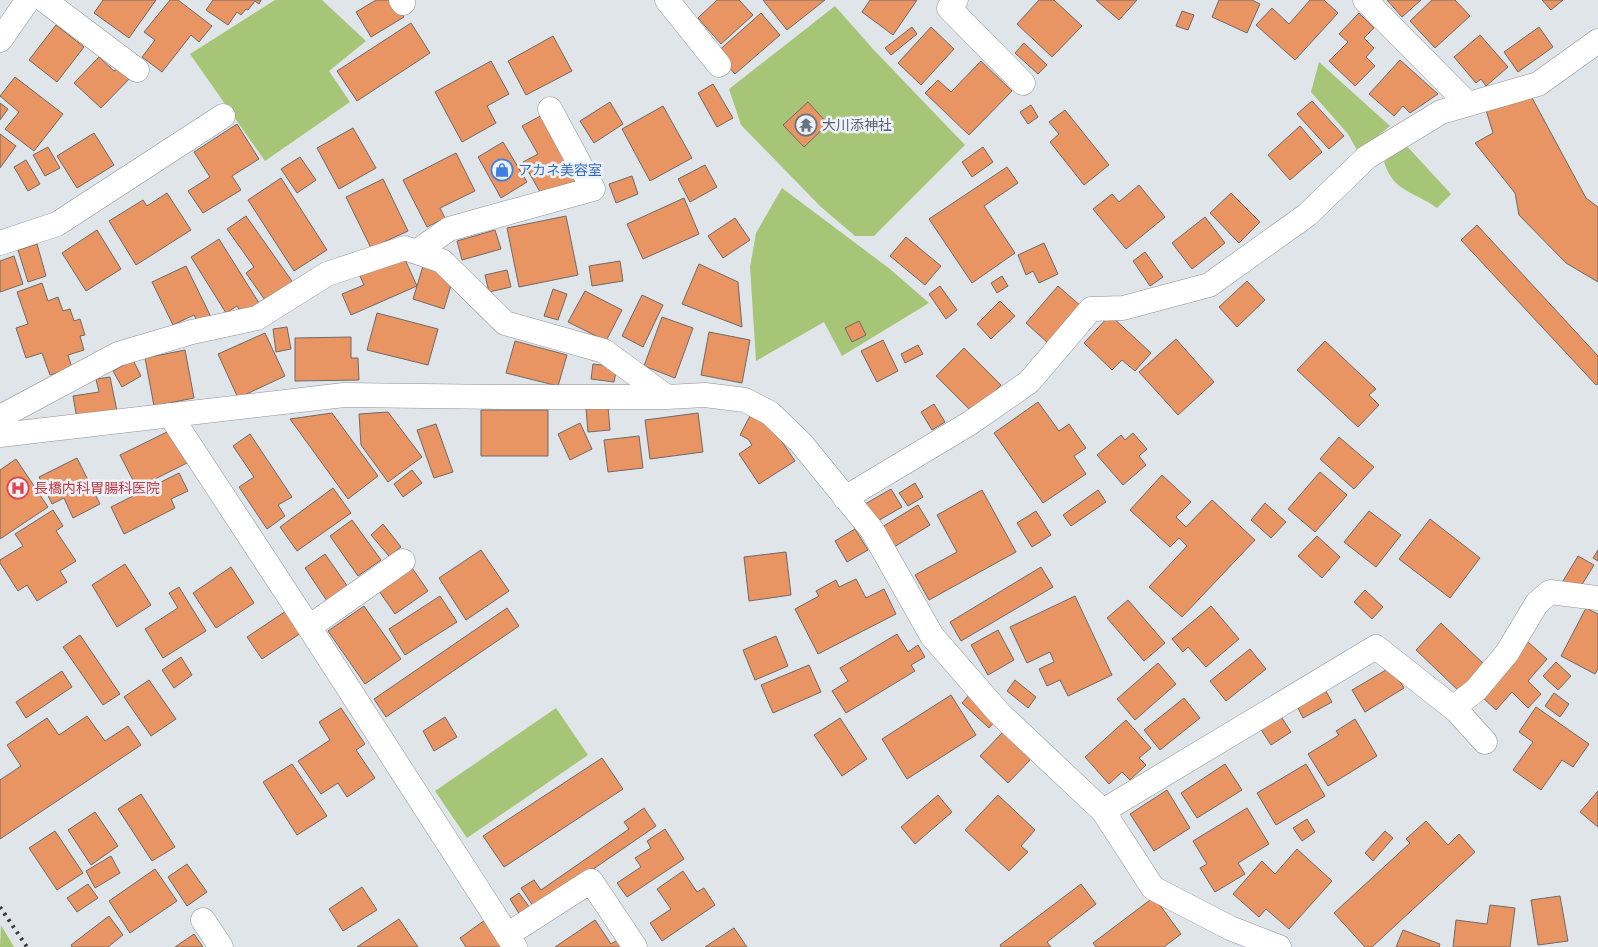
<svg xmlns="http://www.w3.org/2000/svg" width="1598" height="947" font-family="'Archivo Narrow','Noto Sans JP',sans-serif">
  <rect width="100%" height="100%" fill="#e0e5ea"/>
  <!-- green -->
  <path fill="#a7c577" d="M275 0H322L366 41 329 71 350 102 265 161 190 54Z
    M835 6 873 49 965 145 874 236H855L821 207 741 125 729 89Z
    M1319 62 1390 126 1358 152 1348 134 1311 92Z
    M1404 143 1451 194 1437 208C1423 197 1401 192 1391 177 1388 173 1386 167 1384 162Z
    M782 188 890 269 929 303 842 356 824 322 756 361 750 267 756 233Z
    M556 708 588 755 467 838 435 791Z
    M1 925 14 947H0Z"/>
  <!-- building -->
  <path fill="#e89463" stroke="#706966" d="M103 0H156L129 38 94 13Z
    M170 0H178L212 26 199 42 191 35 162 72 142 57 155 40 144 32Z
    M213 0H261L259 4 255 1 248 10 246 9 241 15 237 12 228 25 206 10Z
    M376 0H393L404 17 371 37 356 12Z
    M717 0H739L753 15 721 44 698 18Z
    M763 0H825L787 30Z
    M870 0H917L893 35 862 12Z
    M1039 0H1054L1082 26 1052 57 1017 24Z
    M1096 0H1137L1119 20Z
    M1219 0H1252L1260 4 1247 33 1212 17Z
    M1310 0H1324L1338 13 1295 60 1256 25 1272 8 1289 24Z
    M1387 0H1421L1402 17Z
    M1432 0H1455L1470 16 1435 48 1410 21Z
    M1542 0H1563L1551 10Z
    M1182 11 1194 15 1188 30 1176 26Z
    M761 13 780 35 735 74 716 53Z
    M1359 13 1374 28 1364 38 1374 48 1366 57 1375 66 1355 86 1329 61 1348 42 1339 34Z
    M411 23 430 53 357 101 337 71Z
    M56 25 84 47 57 82 29 60Z
    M912 27 917 34 891 55 885 48Z
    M931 27 954 49 921 85 898 63Z
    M1539 27 1553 47 1518 72 1504 52Z
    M1480 35 1508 67 1486 86 1481 79 1476 83 1454 57Z
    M553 36 572 71 526 95 508 61Z
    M1024 43 1047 65 1038 74 1015 53Z
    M99 57 114 71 120 66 131 77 101 108 74 83Z
    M1400 60 1438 94 1410 113 1403 106 1394 116 1369 94Z
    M491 61 509 94 487 106 496 123 462 142 435 92Z
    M981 61 1012 91 969 135 925 93 938 80 951 92Z
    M15 77 63 114 34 151 5 129 19 112 0 96Z
    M713 84 733 118 717 127 698 93Z
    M1531 96 1586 198 1598 207V282L1566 263 1519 215 1515 193 1475 143 1493 133 1486 110Z
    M1312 101 1344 136 1329 149 1297 114Z
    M610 102 623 124 594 143 580 121Z
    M808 102 828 124 804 147 783 125Z
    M0 103 8 109 0 120Z
    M1031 105 1038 117 1028 124 1020 112Z
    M663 106 692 158 650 181 622 129Z
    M1065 110 1109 165 1084 185 1050 142 1059 134 1049 122Z
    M544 114 580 179 544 199 523 162 538 154 522 126Z
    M237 124 259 159 232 176 241 190 203 213 188 191 210 177 194 152Z
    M1300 126 1322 152 1290 180 1268 155Z
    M353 128 376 168 339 189 317 148Z
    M94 133 114 165 77 188 57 156Z
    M0 134 16 146 0 168Z
    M503 142 527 182 501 198 478 157Z
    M48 147 60 168 45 176 33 155Z
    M983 147 993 162 972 177 962 162Z
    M456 153 475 191 440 208 445 218 427 227 403 180Z
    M300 157 316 180 297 193 281 169Z
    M26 160 40 184 28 191 14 167Z
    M705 165 717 187 690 202 678 179Z
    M1007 167 1018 183 984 206 1015 253 972 283 929 219Z
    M632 176 638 194 616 203 609 184Z
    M281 178 327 250 294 271 248 200Z
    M383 179 408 231 371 248 346 197Z
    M1139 185 1165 217 1126 249 1093 209 1112 194 1119 202Z
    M167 193 191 230 136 265 109 221 143 200 147 206Z
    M1231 193 1260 222 1239 243 1210 213Z
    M684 198 699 234 643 259 627 224Z
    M246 216 294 284 267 303 246 273 254 267 227 229Z
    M566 216 578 275 519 287 507 228Z
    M1205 217 1225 243 1192 269 1172 243Z
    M735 218 750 240 723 258 708 236Z
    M1477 225 1598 356V384L1596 385 1461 240Z
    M97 230 121 269 86 291 62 253Z
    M495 230 501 249 462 260 457 241Z
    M906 237 941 266 925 285 890 256Z
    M219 239 259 303 242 314 237 306 226 313 191 257Z
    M1044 243 1058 274 1039 283 1033 271 1026 275 1018 255Z
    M37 244 46 276 28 282 18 250Z
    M1145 252 1163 277 1150 286 1133 261Z
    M403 255 417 286 351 315 342 294 364 285 359 274Z
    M14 256 23 284 0 292V261Z
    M620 261 623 281 592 286 589 266Z
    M699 264 738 282 742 327 682 304Z
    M186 266 212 319 199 325 194 315 173 325 152 282Z
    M423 266 454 275 444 309 413 299Z
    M507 270 511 287 489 292 485 275Z
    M1002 276 1008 286 997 293 991 283Z
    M1247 281 1265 300 1237 327 1219 307Z
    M42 283 48 301 58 297 63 311 70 309 74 321 80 319 85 335 80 336 84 350 68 355 72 368 50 375 42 353 26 358 16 328 28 324 17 292Z
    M940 286 957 310 946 319 929 294Z
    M1058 286 1082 307 1049 344 1026 323Z
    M553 289 567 294 558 320 544 316Z
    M585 291 622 310 606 341 568 322Z
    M642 295 663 305 643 347 622 336Z
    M1000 301 1015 316 991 339 977 324Z
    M377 313 438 329 428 365 367 350Z
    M1110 315 1151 353 1135 371 1122 360 1112 370 1084 343Z
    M662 317 693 328 675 378 644 366Z
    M859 321 866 335 852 342 845 328Z
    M287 327 291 349 276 352 273 329Z
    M709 332 750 340 742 383 701 375Z
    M265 333 285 376 238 398 218 354Z
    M351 337V358H358L359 380 295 381V338Z
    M1176 339 1214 382 1178 415 1139 372Z
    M883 340 898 371 877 382 861 351Z
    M515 341 567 355 558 386 506 373Z
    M1325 341 1376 389 1369 395 1379 405 1358 427 1297 370Z
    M918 345 923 354 905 363 901 354Z
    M964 348 1001 385 973 413 936 376Z
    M185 350 194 398 154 406 145 358Z
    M133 360 141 376 122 387 113 371Z
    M593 364 617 367 614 382 591 379Z
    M110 377 117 411 77 419 73 396 99 392 96 379Z
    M1038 402 1059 431 1069 424 1086 448 1074 456 1086 474 1043 503 994 433Z
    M934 404 945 422 932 430 921 412Z
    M608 407 610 430 588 432 586 409Z
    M481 410H548V456H481Z
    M388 412 422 457 388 482 361 445 359 414Z
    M332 413 378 476 348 499 290 419Z
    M698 413 703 452 650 459 645 420Z
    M751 414 770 424 795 461 759 484 739 454 752 445 748 439 740 435Z
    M580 423 592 449 570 460 558 434Z
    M436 424 453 472 434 478 417 430Z
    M171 430 187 463 137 488 120 455Z
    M1133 433 1147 449 1139 456 1146 465 1123 485 1097 455 1121 435 1125 440Z
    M250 434 292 497 278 505 285 516 267 529 239 487 254 477 233 446Z
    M639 436 643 468 608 472 604 440Z
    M1339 437 1374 467 1354 489 1320 459Z
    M77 458 100 504 73 518 64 498 52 504 39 477Z
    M16 459 48 507 0 539V470Z
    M412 470 422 483 403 497 394 484Z
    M1320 472 1347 495 1315 532 1288 509Z
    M179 473 188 491 171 499 175 508 124 534 111 507Z
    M1162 475 1191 502 1176 517 1186 527 1212 500 1255 540 1182 617 1149 587 1187 546 1179 538 1170 547 1130 510Z
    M915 483 923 497 908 506 899 493Z
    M333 488 351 513 297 551 280 527Z
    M891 489 902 507 876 522 865 504Z
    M982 490 1016 552 929 600 915 575 957 552 937 515Z
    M1098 490 1106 502 1071 526 1063 515Z
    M1265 503 1286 522 1271 538 1251 520Z
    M918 505 930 525 894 547 882 527Z
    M53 510 63 526 56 531 76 561 60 571 67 582 37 601 27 585 18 591 0 563V560L23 546 15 534Z
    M1036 511 1051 535 1032 547 1017 523Z
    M1369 511 1401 535 1376 567 1344 542Z
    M1430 519 1480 558 1450 598 1399 559Z
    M352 520 381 560 358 576 330 536Z
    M383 524 401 547 389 556 371 535Z
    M855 529 868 550 847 562 835 541Z
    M1317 536 1340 557 1322 578 1298 556Z
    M481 550 509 591 466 620 439 578Z
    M1598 550V561L1593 558Z
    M786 552 791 595 749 601 744 557Z
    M325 554 348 587 327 601 305 568Z
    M1578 556 1594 565 1578 591 1563 581Z
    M125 564 151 605 117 627 92 585Z
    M231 567 254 603 216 628 193 593Z
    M1041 567 1053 587 961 641 950 622Z
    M412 568 428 591 395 614 379 591Z
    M856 579 866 598 884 589 896 614 818 654 795 609 819 596 816 591 836 580 839 587Z
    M179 587 206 631 163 658 145 629 178 608 169 593Z
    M1365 590 1383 607 1372 619 1354 602Z
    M440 596 457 622 405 655 389 629Z
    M1075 596 1112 675 1068 696 1060 680 1047 686 1039 669 1054 662 1050 652 1027 663 1010 627Z
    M1128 600 1165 643 1144 661 1107 618Z
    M364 606 401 659 365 684 328 631Z
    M1211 606 1239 639 1206 667 1188 647 1183 652 1172 639Z
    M507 608 519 626 386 717 374 699Z
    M1586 608 1598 614V669L1595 674 1561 656Z
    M286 611 301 633 262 659 247 637Z
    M1441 623 1488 668 1462 694 1416 650Z
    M998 630 1014 660 988 675 971 645Z
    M897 634 908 652 918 645 925 657 911 665 915 671 846 713 832 691 848 681 840 668Z
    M80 635 120 694 103 705 63 647Z
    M776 636 788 666 755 680 743 650Z
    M1528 642 1547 659 1528 681 1541 694 1528 708 1512 692 1496 710 1479 694Z
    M1250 649 1266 669 1226 701 1210 681Z
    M181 657 192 675 174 688 162 670Z
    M1556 662 1571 676 1558 690 1543 676Z
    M1158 663 1176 684 1135 720 1117 699Z
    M809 665 821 692 773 713 761 685Z
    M1391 667 1404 688 1365 712 1352 690Z
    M62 671 72 687 26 718 16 702Z
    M149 680 176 719 151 736 124 697Z
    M1015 680 1036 697 1028 708 1007 691Z
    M1323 686 1332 702 1303 718 1295 702Z
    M1554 693 1569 704 1560 717 1545 706Z
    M970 694 997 719 989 728 962 703Z
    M951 695 976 735 907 779 882 739Z
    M1184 698 1200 718 1160 750 1144 730Z
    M1536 707 1589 744 1573 767 1562 760 1541 790 1513 770 1533 742 1519 732Z
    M341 708 365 744 356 750 375 778 347 797 338 783 321 794 298 761 330 740 319 722Z
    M1280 715 1291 732 1271 745 1260 728Z
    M87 716 105 741 128 726 141 745 0 839V780L21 766 7 745 47 718 59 735Z
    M445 717 457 737 434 751 423 731Z
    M840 718 867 759 842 776 814 735Z
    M1355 719 1377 756 1328 786 1308 754 1339 735 1336 731Z
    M1126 720 1151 748 1139 758 1146 765 1130 780 1122 772 1109 784 1085 757Z
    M1006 729 1034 756 1008 783 980 756Z
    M602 758 623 789 504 867 483 836Z
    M292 764 327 816 297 835 263 782Z
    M1225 764 1242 790 1197 818 1181 793Z
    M1306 764 1325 796 1276 825 1257 793Z
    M1167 790 1190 828 1154 851 1130 814Z
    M1598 791V827L1580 812Z
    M141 794 175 847 152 861 118 809Z
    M938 795 952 812 915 844 901 827Z
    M998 795 1035 830 1021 846 1028 852 1009 871 965 830Z
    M644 808 656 826 535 909 521 888 534 880 541 890 629 829 624 822Z
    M1247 808 1269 844 1238 863 1245 874 1215 892 1200 868 1207 864 1193 841Z
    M95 812 118 846 91 865 68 830Z
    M1307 819 1315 832 1302 841 1293 828Z
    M1426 821 1448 845 1459 834 1475 852 1372 947H1365L1334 913 1410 843 1406 839Z
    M665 829 684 859 627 897 617 883 641 867 635 858 651 848 647 841Z
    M55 831 83 873 57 890 29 848Z
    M1385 831 1393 838 1373 861 1365 853Z
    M1297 849 1332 881 1289 929 1266 909 1259 917 1233 894 1262 861 1275 874Z
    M111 856 120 873 95 888 86 871Z
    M187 864 207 892 187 906 168 877Z
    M155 869 177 901 130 933 109 901Z
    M683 871 697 892 704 888 715 905 662 941 650 923 671 909 657 889Z
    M88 884 98 898 77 912 67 898Z
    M1081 884 1096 904 1047 942 1051 947H1001L1000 945Z
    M362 887 377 910 343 931 329 909Z
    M519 893 530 908 520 915 510 899Z
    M1560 896 1568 941 1538 945 1531 900Z
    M1154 897 1181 934 1164 947H1096L1093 943Z
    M1490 905 1515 908 1510 947H1453L1456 920 1487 924Z
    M109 916 123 935 108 947H72L71 945Z
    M399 919 418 947H357Z
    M485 920 504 947H466L460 938Z
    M595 920 611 944 619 939 624 947H555Z
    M734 928 747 947H705Z
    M1403 930 1440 944 1439 947H1396Z
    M194 934 203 947H175Z"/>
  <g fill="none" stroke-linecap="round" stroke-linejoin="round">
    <!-- street casing -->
    <g stroke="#8e9297" stroke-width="25">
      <path id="street" d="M44 0 137 70
        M401 0 403 3
        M667 0 719 65
        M956 0 949 8 1023 83
        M1365 0 1468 104
        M0 40 28 0
        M0 243 57 224 223 116
        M416 252 449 229 593 189 550 109
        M170 415 309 627 515 947
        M0 417 118 354 192 332 257 318 327 274 405 248 442 261 505 323 604 351 667 397
        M0 435 344 395 504 397H667L705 395 745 400 770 413 801 443 872 530 932 636 999 713 1103 811 1153 888 1230 928 1279 947
        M845 498 970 423 1029 382 1091 309 1123 308 1209 285 1307 215 1367 157 1441 112 1538 84 1598 41
        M309 627 403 561
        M1453 708 1476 690 1507 653 1537 603 1550 592 1598 598
        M1103 811 1376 647 1457 711 1485 742
        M203 920 221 947
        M507 935 591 881 635 947"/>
    </g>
    <!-- street -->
    <use href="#street" stroke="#fff" stroke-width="24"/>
    <!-- rail -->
    <path stroke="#383a3d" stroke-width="4" stroke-dasharray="2.5 5" stroke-linecap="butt" d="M0 907 27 947"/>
  </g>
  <!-- icons -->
  <defs>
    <g id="temple-ring" transform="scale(1.125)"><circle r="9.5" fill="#edf2f8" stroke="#6b7280" stroke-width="1.5"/><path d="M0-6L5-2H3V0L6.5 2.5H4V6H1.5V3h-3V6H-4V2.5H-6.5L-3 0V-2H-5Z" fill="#6b7280"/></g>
    <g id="shop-ring" transform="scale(1.125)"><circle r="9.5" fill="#edf2f8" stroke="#3f7fe0" stroke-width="1.5"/><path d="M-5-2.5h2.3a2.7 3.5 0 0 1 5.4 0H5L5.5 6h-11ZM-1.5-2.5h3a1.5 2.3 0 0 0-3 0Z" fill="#3f7fe0"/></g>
    <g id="hospital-ring" transform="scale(1.125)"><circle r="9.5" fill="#edf2f8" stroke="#e0444e" stroke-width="1.5"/><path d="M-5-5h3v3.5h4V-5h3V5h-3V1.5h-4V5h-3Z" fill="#e0444e"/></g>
  </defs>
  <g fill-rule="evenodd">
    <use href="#temple-ring" x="806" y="125"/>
    <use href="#shop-ring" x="502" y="170"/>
    <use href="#hospital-ring" x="18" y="488"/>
  </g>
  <g text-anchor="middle" stroke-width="5" stroke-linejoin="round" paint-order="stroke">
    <!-- worship labels -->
    <g font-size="14" fill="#5b616d" stroke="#edf2f8" text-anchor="start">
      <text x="822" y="130">大川添神社</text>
    </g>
    <!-- shop labels -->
    <g font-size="14" fill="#366cbe" stroke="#edf2f8" text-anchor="start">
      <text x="518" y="175">アカネ美容室</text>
    </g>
    <!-- health labels -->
    <g font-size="14" fill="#be3a42" stroke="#edf2f8" text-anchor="start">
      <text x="34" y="493">長橋内科胃腸科医院</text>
    </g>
  </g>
</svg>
